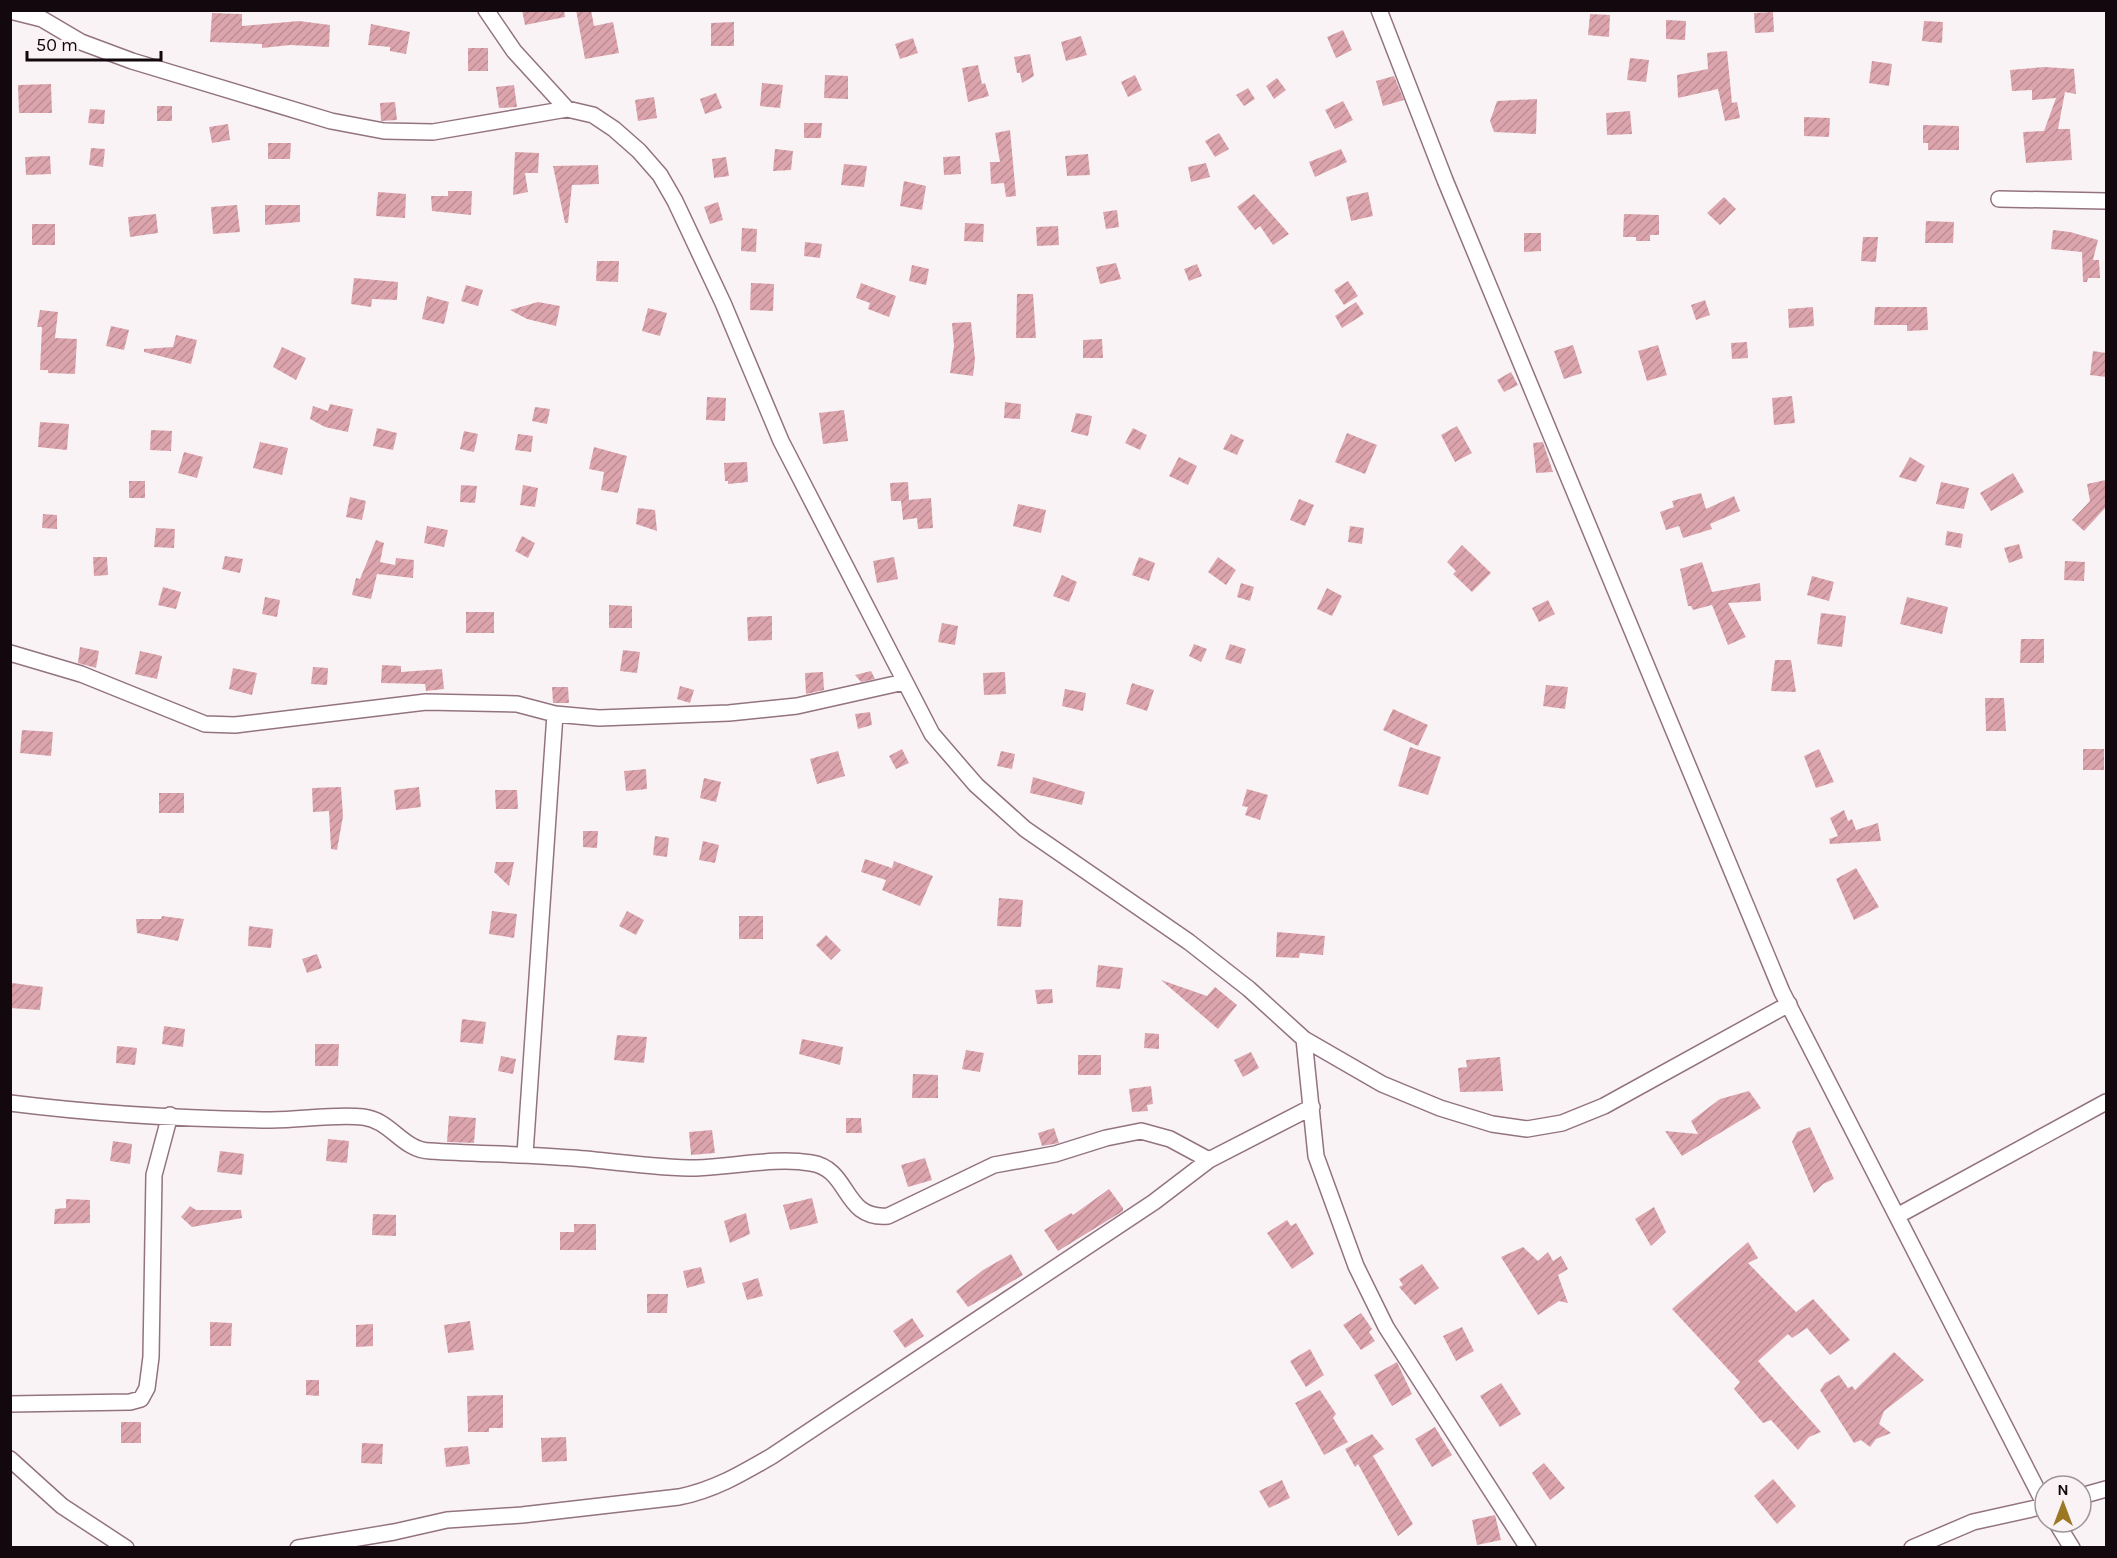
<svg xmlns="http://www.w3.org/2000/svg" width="2117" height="1558" font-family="Karla,sans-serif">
  <defs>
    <pattern id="building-hatch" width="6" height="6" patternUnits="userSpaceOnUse" patternTransform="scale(1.5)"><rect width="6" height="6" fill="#dca5ad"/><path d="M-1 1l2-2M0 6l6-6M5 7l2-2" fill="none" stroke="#bc8d94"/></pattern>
  </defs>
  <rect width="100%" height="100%" fill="#faf3f6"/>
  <!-- building -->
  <path fill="url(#building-hatch)" d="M522 10H564L565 17 525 25Z
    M576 10H591L594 26 613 22 619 53 585 59Z
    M1773 12 1774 32 1755 33 1754 13Z
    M212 13 242 14V26L299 21 330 25 329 47 290 45 262 48V44L210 42Z
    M1590 14 1610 15 1609 37 1588 35Z
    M1666 20 1686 21 1685 40 1666 39Z
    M1924 21 1943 22 1942 43 1922 41Z
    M734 22V46H711V23Z
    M371 24 410 32 406 54 390 51V47L368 45Z
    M1343 30 1352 50 1336 58 1327 37Z
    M1081 36 1087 55 1066 61 1061 42Z
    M913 38 918 53 900 59 895 44Z
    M468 48H488V71H468Z
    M1727 51 1732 103 1737 102 1740 118 1725 121 1718 89 1678 98 1677 75 1708 69 1707 53Z
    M1030 54 1034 76 1022 83 1020 73H1017L1014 57Z
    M1630 58 1649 60 1646 82 1627 80Z
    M1872 61 1892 64 1889 86 1869 83Z
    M978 65 982 84 985 83 989 96 968 102 962 68Z
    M2045 67 2074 69 2076 94 2065 92 2058 129H2070L2072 160 2026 163 2023 132 2044 131 2056 98 2032 100V90L2012 91 2010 70Z
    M825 75 848 76V99L824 98Z
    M1135 75 1142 90 1128 97 1121 82Z
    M1394 76 1404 100 1383 106 1376 81Z
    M1277 78 1286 90 1274 99 1266 86Z
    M762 83 783 85 780 108 760 106Z
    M51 84 52 113H19L18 85Z
    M514 85 517 107 499 108 496 87Z
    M1248 88 1255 99 1244 106 1236 95Z
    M716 93 722 108 705 114 700 99Z
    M654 97 657 118 638 121 635 100Z
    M1537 99 1536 134 1494 132 1490 121 1497 101Z
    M1343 101 1353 120 1335 129 1325 110Z
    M395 102 397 120 381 121 380 103Z
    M157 106H172V121H157Z
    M90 109 105 110 104 124 88 123Z
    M1630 111 1632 134 1607 135 1606 113Z
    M1804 117 1830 118 1829 137 1804 136Z
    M804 123H822L821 138H804Z
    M228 124 230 140 212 143 209 127Z
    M1923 125 1959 126V150H1928V143H1923Z
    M1010 130 1016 196 1006 197 1004 183 991 184 990 162H1000L995 133Z
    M1219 133 1229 149 1215 157 1205 141Z
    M268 143H291L290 159H268Z
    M91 148 105 149 103 167 89 165Z
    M775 149 793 151 791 170 773 171Z
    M1341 149 1347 162 1315 177 1309 162Z
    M515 152 539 153 538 173H525L528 192 513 195Z
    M1088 154 1090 175 1067 176 1065 156Z
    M50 156 51 174 26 175 25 157Z
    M960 156 961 174 944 175 943 157Z
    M726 157 729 176 714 178 712 159Z
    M1206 163 1210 177 1191 182 1188 167Z
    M844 164 867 166 864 187 841 185Z
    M598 165 599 184 572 185 568 223H565L553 166Z
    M904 181 926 186 922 210 900 206Z
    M448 191H472L471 215 432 211 431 196H448Z
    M378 192 406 194 405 218 376 216Z
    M1368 192 1373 216 1351 221 1346 197Z
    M1254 194 1289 234 1273 245 1260 226 1255 230 1237 207Z
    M1724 197 1736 209 1720 225 1707 213Z
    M718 202 723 220 710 224 704 207Z
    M237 205 240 232 213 234 211 207Z
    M265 205H300V222L265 225Z
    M1117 210 1119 227 1106 229 1103 212Z
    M156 214 158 233 130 237 128 217Z
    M1624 214 1659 215V235H1650V241H1636V237H1623Z
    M1926 221 1954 222 1953 243H1925Z
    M965 223 984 224 983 242 964 241Z
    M32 224H55V245H32Z
    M1058 226 1059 245 1037 246 1036 227Z
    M742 228 757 229 756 252 741 251Z
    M2053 230 2070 232 2098 240 2093 260H2099L2100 278H2088L2087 282H2083L2082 252 2051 249Z
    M1524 233H1541V251L1524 252Z
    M1863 237H1878L1876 262 1861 261Z
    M805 242 822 244 820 258 804 256Z
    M597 261H619L618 282 596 281Z
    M1116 263 1121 279 1100 284 1096 267Z
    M1197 264 1202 276 1189 281 1184 269Z
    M912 265 929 269 926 285 909 281Z
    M354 278 398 282 397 300 372 299 371 307 351 304Z
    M1348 281 1358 296 1344 305 1334 290Z
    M751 283 774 284 773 311 750 310Z
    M861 283 896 296 889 317 868 309 870 303 856 298Z
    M466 285 483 290 478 306 461 301Z
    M1017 294H1033L1036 338H1016Z
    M427 296 449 302 444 324 422 319Z
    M1705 300 1710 315 1696 320 1691 305Z
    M538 302 560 306 556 326 527 319 510 310Z
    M1356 302 1364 314 1342 328 1335 316Z
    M1813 307 1814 326 1789 328 1788 309Z
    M1875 307H1927L1928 330 1907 331V325H1874Z
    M648 308 667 313 660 336 642 331Z
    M40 310 58 312 55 338 77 339 75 374 48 373V370H40L42 327H37Z
    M971 322 975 359 973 376 950 373 954 346 952 323Z
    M111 326 129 330 124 350 106 346Z
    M176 335 197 340 191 364 144 352V349L173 347Z
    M1102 339 1103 358H1083V340Z
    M1747 342 1748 358 1732 359 1731 343Z
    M1573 345 1582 373 1564 379 1554 351Z
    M1658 345 1667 375 1647 381 1638 351Z
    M282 347 306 358 296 380 273 367Z
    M2093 351 2106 353V377L2090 375Z
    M1511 372 1518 385 1504 392 1497 380Z
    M1792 396 1795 423 1774 425 1772 398Z
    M707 397 726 398 725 421 706 420Z
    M1005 402 1021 404 1020 419 1004 418Z
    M330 404 353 409 348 432 325 427 310 419 313 406 328 411Z
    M535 407 550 409 547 424 532 421Z
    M844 410 848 441 823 444 819 413Z
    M1076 413 1092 416 1088 436 1071 432Z
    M40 422 69 424 67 450 38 447Z
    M1457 426 1472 453 1455 462 1441 435Z
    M377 428 397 433 393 450 373 446Z
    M1133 428 1147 435 1140 450 1125 443Z
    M151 430 172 431 171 451 150 450Z
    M464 431 478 434 474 452 460 449Z
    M1347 433 1377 445 1365 474 1335 462Z
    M518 434 533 436 531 452 515 450Z
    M1231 434 1244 440 1237 455 1223 449Z
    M260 442 288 448 282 475 253 468Z
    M1543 442 1553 472 1536 473 1533 443Z
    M594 447 627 456 618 493 601 490 604 472 589 469Z
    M184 452 203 457 197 478 178 473Z
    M1179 457 1197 466 1188 485 1169 476Z
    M1910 457 1925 466 1916 482 1899 477Z
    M747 462 748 482 728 484V481H725L724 463Z
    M2013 473 2024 492 1991 511 1980 493Z
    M2106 480V507L2084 531 2072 520 2090 501 2087 484Z
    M129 481H145V498H129Z
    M908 482 909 500 931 498 933 528 918 529 917 518 903 520 901 501H891L890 483Z
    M1941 482 1969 488 1964 509 1936 504Z
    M461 485 477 486 475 503 460 502Z
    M523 485 538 488 535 507 520 505Z
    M1701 493 1706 509 1734 496 1740 511 1710 524 1712 529 1683 538 1679 526 1666 530 1660 512 1674 507 1672 501Z
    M350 497 366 501 362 520 346 517Z
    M1299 499 1314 505 1305 526 1290 520Z
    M1018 504 1046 510 1041 533 1013 526Z
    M638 508 655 510 657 531 636 524Z
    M43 514 57 515V529L42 528Z
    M427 526 448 530 444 547 424 543Z
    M1350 526 1364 528 1362 544 1348 542Z
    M156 528 175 529 174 548 154 547Z
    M1947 531 1963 534 1961 548 1945 545Z
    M522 536 535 543 528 558 515 551Z
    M376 540 384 543 380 562 395 565 396 558 414 560 413 578 377 574 371 599 352 595 356 578 360 579Z
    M2019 544 2023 558 2009 563 2004 548Z
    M1462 545 1491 573 1472 592 1453 574 1456 571 1447 562Z
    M225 556 243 559 240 573 222 569Z
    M93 557H107L108 575 94 576Z
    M894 557 898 579 877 583 873 561Z
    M1139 557 1155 563 1149 581 1132 575Z
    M1218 557 1236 570 1226 585 1208 572Z
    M2065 561 2085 562 2084 581 2064 580Z
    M1702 562 1712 592 1760 583 1761 601 1728 603 1746 637 1728 645 1712 605 1693 610 1691 606H1688L1680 569Z
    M1062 575 1077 582 1069 602 1053 596Z
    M1812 576 1834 582 1829 601 1807 595Z
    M1241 583 1254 587 1250 601 1237 597Z
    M163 587 181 592 176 609 158 605Z
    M1327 588 1342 596 1332 616 1317 609Z
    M265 597 280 600 277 617 262 614Z
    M1907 597 1948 607 1942 634 1900 624Z
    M1548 600 1555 614 1539 622 1532 608Z
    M609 605 632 606V628H609Z
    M466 612H494V633H466Z
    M1821 613 1846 616 1842 647 1817 644Z
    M772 616V640L748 641 747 617Z
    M942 623 958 626 955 645 938 642Z
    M2021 639H2044V663H2020Z
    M1194 644 1207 649 1201 662 1189 656Z
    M1230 644 1246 649 1241 664 1225 659Z
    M80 647 99 651 96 668 78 663Z
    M623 650 640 652 637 673 620 671Z
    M140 651 162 656 157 679 135 674Z
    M1775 660H1791L1796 692 1771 691Z
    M382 665 401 666V672L442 669 444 689 426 691 425 684 381 683Z
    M313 667 328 668 327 685 311 684Z
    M233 668 257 673 252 695 229 689Z
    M871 671 875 679 861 682 855 675Z
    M823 672 824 690 806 694 805 673Z
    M1005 672 1006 694 984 695 983 673Z
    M1132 683 1154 690 1147 711 1126 704Z
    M1546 685 1568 687 1565 709 1543 706Z
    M680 686 694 690 690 703 677 699Z
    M552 687H568L569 703H553Z
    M1065 689 1086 693 1083 711 1062 706Z
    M1985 698H2004L2006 731H1986Z
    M1393 709 1428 725 1418 746 1383 730Z
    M870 712 872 725 858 729 855 714Z
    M22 730 53 732 51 756 20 753Z
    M1410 747 1441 757 1428 795 1398 786Z
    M902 749 909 763 896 769 889 756Z
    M1819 749 1834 782 1816 788 1804 756Z
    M2083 749H2104V770H2083Z
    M838 751 845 776 817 784 810 759Z
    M1001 751 1015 754 1012 769 997 766Z
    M646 769 647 789 626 791 624 771Z
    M1033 777 1085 792 1082 805 1030 793Z
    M704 778 721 782 716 802 700 798Z
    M341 787 343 816 337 850 331 849 329 811 313 812 312 788Z
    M419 787 421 807 396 810 394 790Z
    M1247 789 1268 795 1260 820 1245 815 1248 807 1242 806Z
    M495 790H517L518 809H496Z
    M159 793H184V813H159Z
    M1844 810 1848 821 1852 819 1856 830 1878 823 1881 841 1830 844 1829 839 1838 836 1830 818Z
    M583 831H598L597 848 583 847Z
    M655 836 669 838 667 857 653 855Z
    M703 841 719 845 715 863 699 860Z
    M865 859 892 868 894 861 933 876 920 906 882 890 886 880 861 872Z
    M496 862H514L509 886 494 872Z
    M1856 868 1879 907 1854 920 1836 879Z
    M999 898 1023 900 1021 927 997 926Z
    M492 911 517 914 514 938 489 934Z
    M627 911 644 920 636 935 619 926Z
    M162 916 184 919 178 941 137 933 136 919H161Z
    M739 916H763V939H739Z
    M249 926 273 929 271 948 248 946Z
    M1277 932 1325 936 1323 955 1300 953 1299 958 1276 957Z
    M826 935 841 950 831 960 816 945Z
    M317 954 322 968 307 973 302 959Z
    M1098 965 1123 968 1120 989 1096 987Z
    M1161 980 1207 996 1215 987 1237 1005 1218 1029Z
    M12 983 43 987 40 1010 10 1008Z
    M1052 989 1053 1003 1037 1004 1035 990Z
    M462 1019 486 1022 483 1044 460 1042Z
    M164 1026 185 1029 183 1047 162 1044Z
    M1145 1033 1159 1034V1049L1144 1048Z
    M617 1035 647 1037 644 1063 614 1060Z
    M802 1039 843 1047 840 1065 799 1054Z
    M315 1044H339L338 1066H315Z
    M117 1046 137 1048 135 1065 116 1063Z
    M966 1050 984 1053 980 1072 962 1069Z
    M1251 1052 1259 1068 1243 1077 1234 1060Z
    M1078 1055H1101V1075H1078Z
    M501 1056 516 1059 513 1074 498 1071Z
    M1500 1057 1503 1091 1460 1092 1458 1068 1467 1067 1466 1060Z
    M913 1074 938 1075V1098H912Z
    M1151 1086 1153 1104 1147 1105 1148 1111 1132 1112 1129 1089Z
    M1749 1091 1761 1108 1682 1156 1665 1131 1698 1134 1691 1121 1720 1099Z
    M449 1116 476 1118 474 1143 447 1142Z
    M846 1118H861L862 1133H846Z
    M1810 1127 1834 1179 1823 1184 1814 1193 1792 1142 1797 1132Z
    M1054 1128 1059 1143 1042 1146 1038 1133Z
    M712 1130 715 1153 691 1155 689 1132Z
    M328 1139 349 1141 347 1163 326 1161Z
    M113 1141 132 1144 130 1164 110 1161Z
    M220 1151 244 1154 242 1175 217 1172Z
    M925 1158 932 1180 908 1187 901 1165Z
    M1109 1189 1123 1208V1211L1058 1251 1044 1230 1071 1213 1073 1215Z
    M812 1198 818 1223 790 1230 783 1205Z
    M66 1199 90 1200V1223L54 1224 55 1209 66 1208Z
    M190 1206 196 1210H241L242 1218 192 1227 181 1217Z
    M1654 1207 1666 1232 1651 1246 1635 1219Z
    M746 1213 750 1234 730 1243 724 1221Z
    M373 1214 396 1215V1236L372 1235Z
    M1287 1220 1291 1226 1296 1223 1314 1254 1292 1269 1267 1233Z
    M574 1224H596V1250H560V1232H574Z
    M1748 1242 1758 1258 1748 1263 1796 1312 1813 1299 1850 1340 1830 1355 1807 1328 1792 1338 1788 1334 1758 1361 1821 1432 1809 1437 1798 1450 1771 1420 1763 1423 1734 1389 1740 1382 1672 1309Z
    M1523 1247 1538 1261 1548 1252 1553 1261 1561 1256 1568 1269 1558 1275 1568 1303 1559 1301 1538 1315 1501 1257Z
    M1011 1254 1023 1275 968 1307 956 1291 983 1270Z
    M1422 1264 1439 1288 1415 1305 1399 1287 1403 1285 1399 1279Z
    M701 1267 705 1283 687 1288 683 1271Z
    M758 1278 763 1296 747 1300 742 1283Z
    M647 1294H668L667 1313H647Z
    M1361 1313 1372 1329 1369 1332 1375 1341 1361 1350 1343 1325Z
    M912 1318 924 1336 905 1348 893 1331Z
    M470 1321 474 1350 448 1353 444 1325Z
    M210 1322 232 1323 231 1346H210Z
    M373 1324V1346L356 1347V1325Z
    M1462 1327 1474 1351 1456 1361 1443 1336Z
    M1310 1349 1324 1375 1306 1387 1290 1361Z
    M1894 1352 1924 1380 1884 1411 1879 1424 1891 1433 1876 1439 1870 1447 1861 1440 1854 1443 1820 1390 1825 1383 1839 1375 1848 1388 1852 1386 1855 1390Z
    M1397 1362 1412 1394 1392 1406 1374 1375Z
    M306 1380H319V1396L306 1395Z
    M1501 1383 1521 1414 1500 1427 1480 1396Z
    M1320 1390 1336 1414 1333 1418 1348 1442 1324 1455 1295 1403Z
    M503 1395V1428H489V1432H468L467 1396Z
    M121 1422H141V1443H121Z
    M1435 1427 1452 1455 1432 1467 1415 1439Z
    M1372 1434 1384 1449 1373 1456 1413 1524 1398 1536 1358 1464 1355 1467 1345 1449Z
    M566 1437 567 1461 542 1462 541 1438Z
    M362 1443 383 1444 382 1464 361 1463Z
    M468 1446 470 1464 446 1467 444 1448Z
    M1544 1463 1565 1488 1550 1500 1532 1473Z
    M1773 1479 1796 1506 1777 1524 1754 1496Z
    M1282 1480 1290 1498 1269 1508 1259 1491Z
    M1495 1515 1501 1540 1477 1545 1472 1520Z"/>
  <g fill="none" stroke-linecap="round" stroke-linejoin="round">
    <!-- minor casing -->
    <g stroke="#937381" stroke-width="18">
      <path id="minor" d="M486 10 514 51 567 109
        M1379 10 1445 180 1782 992 2045 1505
        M10 11 42 19 81 42 132 61 331 121 384 131 433 132 567 109 593 115 614 129 639 151 660 175 675 201 723 303 781 441 932 734 976 785 1025 829 1189 942 1249 989 1304 1039 1382 1084 1440 1108 1492 1124 1527 1129 1562 1123 1604 1106 1789 1004
        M1999 199 2106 201
        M10 653 81 674 205 724 235 725 426 702 517 704 555 714 599 718 729 713 797 706 904 682
        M1304 1039 1316 1156 1356 1266 1386 1327 1528 1548
        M10 1103C97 1114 185 1119 271 1120 302 1120 333 1114 363 1117 391 1120 402 1150 430 1151 478 1154 525 1154 573 1158 613 1161 655 1168 696 1168 733 1167 774 1157 811 1163 851 1169 842 1220 888 1216L994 1165 1055 1154 1106 1138 1141 1131 1170 1139 1209 1160
        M525 1154 555 714
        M1897 1216 2106 1102
        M10 1404 130 1402 141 1399 147 1388 151 1357 154 1175 170 1115
        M10 1459 62 1506 126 1548
        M2081 1496 2106 1489
        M2056 1522 2072 1548
        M298 1548 394 1532 447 1520 522 1515 679 1497C714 1490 741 1474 772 1456L1154 1202 1209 1160 1312 1107
        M1912 1548 1973 1522 2045 1506"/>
    </g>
    <!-- minor -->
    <use href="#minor" stroke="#fff" stroke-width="15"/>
  </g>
  <!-- border -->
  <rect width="2117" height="1558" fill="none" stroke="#13080d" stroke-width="24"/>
  <!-- north arrow -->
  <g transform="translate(2063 1504)"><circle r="28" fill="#faf3f6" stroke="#9e9599" stroke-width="1.5"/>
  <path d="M0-4.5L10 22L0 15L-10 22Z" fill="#9d7824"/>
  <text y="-9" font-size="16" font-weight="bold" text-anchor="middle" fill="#13080d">N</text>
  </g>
  <!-- scale -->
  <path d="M27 51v9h134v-9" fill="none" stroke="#13080d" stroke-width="3"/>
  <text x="36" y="51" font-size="18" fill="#13080d" stroke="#faf3f6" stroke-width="4.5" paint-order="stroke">50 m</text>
</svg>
